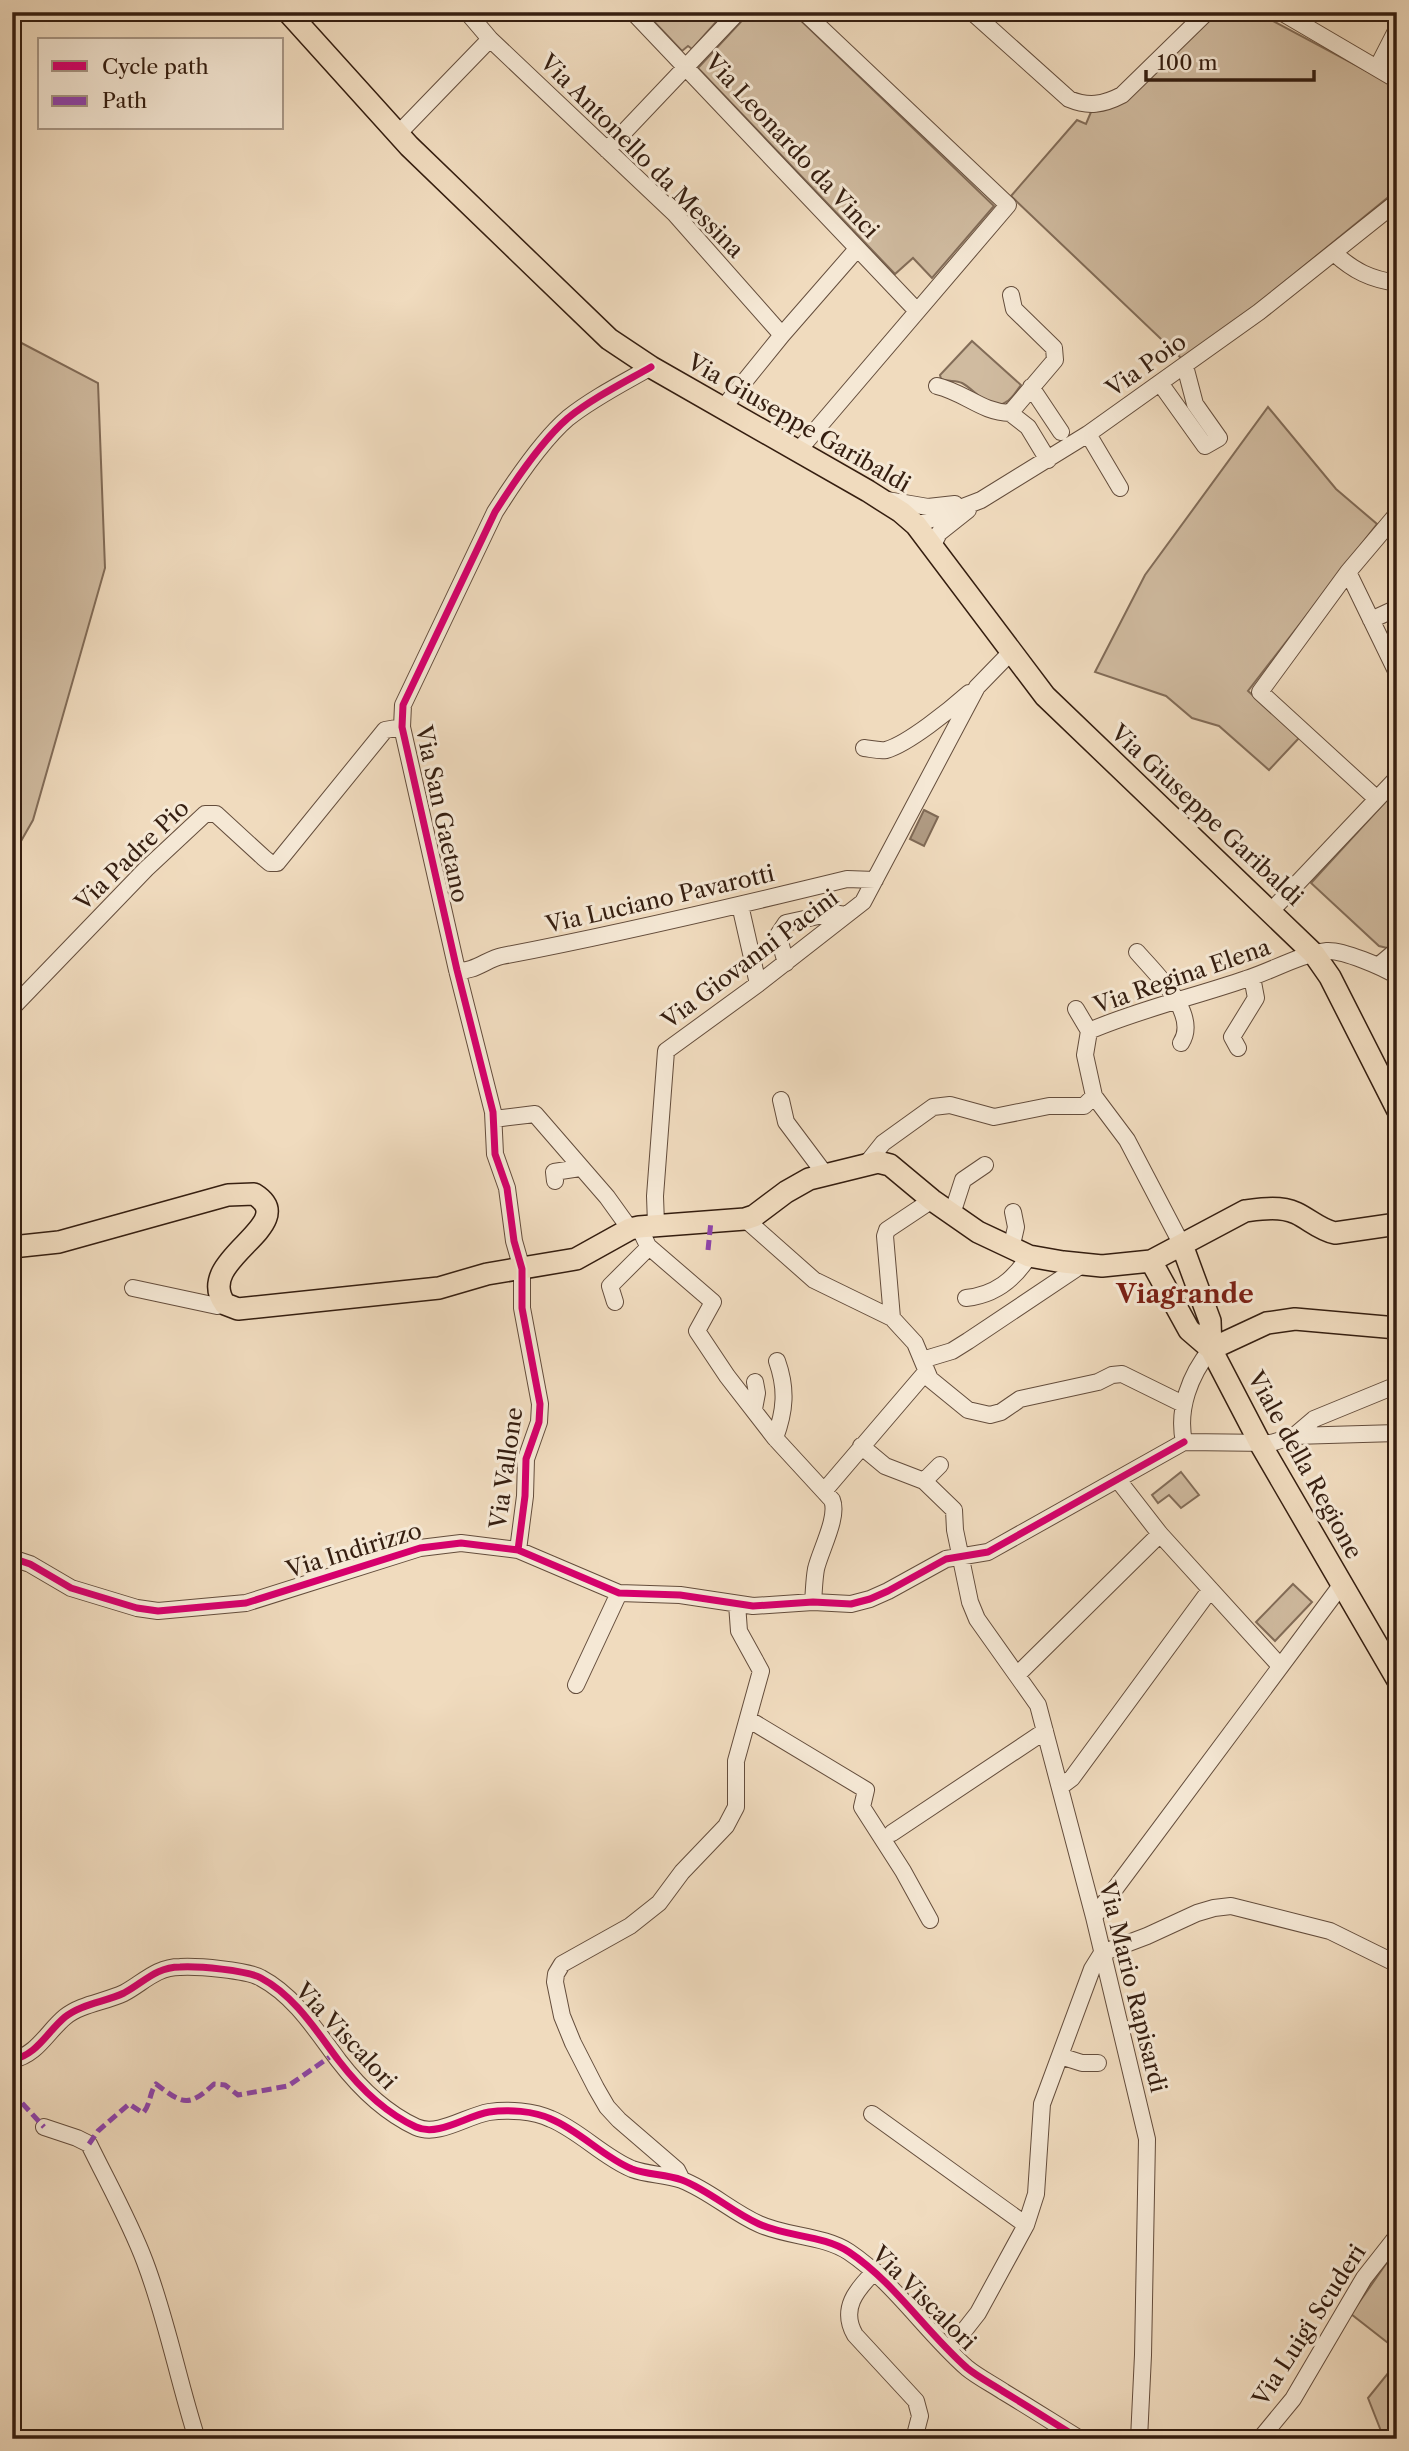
<svg xmlns="http://www.w3.org/2000/svg" width="1409" height="2451" font-family="'Libre Caslon Text',serif">
  <rect width="100%" height="100%" fill="#f0dbbe"/>
  <filter id="stains"><feTurbulence type="fractalNoise" baseFrequency=".00286" numOctaves="4"/><feColorMatrix values="0 0 0 0 .2 0 0 0 0 .09 0 0 0 0 .02 0 0 0 .5 -.17"/></filter>
  <radialGradient id="worn" r=".72"><stop offset=".6" stop-color="#630" stop-opacity="0"/><stop offset="1" stop-color="#630" stop-opacity=".3"/></radialGradient>
  <!-- green -->
  <path fill="#d0bba0" stroke="#826c58" stroke-width="2" d="M645 12H725L692 49 688 46 682 51Z
    M750 12H792L994 206 932 278 913 258 895 274 698 68Z
    M1220 12H1256L1397 87V190L1238 320 1182 359 1011 196 1077 120 1086 124 1091 112 1111 108 1206 22Z
    M12 338 98 383 105 568 33 820 12 857Z
    M972 341 1021 385C1017 390 1012 399 1006 402 991 413 974 389 962 383 956 380 948 382 941 379L940 375Z
    M1268 407 1336 489 1377 524 1248 691 1299 738 1269 770 1219 726 1192 718 1166 696 1095 672 1145 575Z
    M1397 789V940L1387 948 1379 946 1311 883Z
    M1181 1472 1199 1495 1181 1508 1169 1495 1158 1503 1152 1495Z
    M1293 1584 1312 1602 1275 1641 1256 1622Z
    M1397 2248V2350L1351 2314Z
    M1397 2362V2439H1375L1381 2431 1368 2398Z"/>
  <!-- water -->
  <path fill="#b09b83" stroke="#7f6955" stroke-width="2" d="M924 810 938 817 924 846 910 839Z"/>
  <g fill="none" stroke-linecap="round" stroke-linejoin="round">
    <!-- minor casing -->
    <g stroke="#644d3c" stroke-width="18">
      <path id="minor" d="M467 12 490 39 675 214 782 335
        M633 12 917 311
        M972 12 1069 99C1088 107 1103 105 1122 95L1207 12
        M1281 12 1397 80
        M1377 68 1397 29
        M398 134 490 39
        M607 150 738 12
        M1334 253C1354 271 1370 279 1397 283
        M1011 295 1014 309 1054 348 1055 360 1010 413 1028 427 1048 460
        M1160 383 1205 446 1219 438 1195 404 1185 366
        M937 386C966 393 981 412 1010 413
        M1031 387 1061 432
        M723 408 782 335 857 249
        M1088 434 1120 488
        M798 451 1008 205 804 12
        M887 500 928 507 955 504
        M916 525 981 500 1088 434 1259 312 1397 202
        M932 547 939 533 968 510
        M1348 572 1397 673
        M1371 620 1397 608
        M864 748C872 749 879 751 886 750 908 744 951 709 969 693
        M1377 799 1260 692 1348 572 1397 514
        M740 905 758 984
        M1271 911 1397 778
        M1137 952C1155 973 1200 1014 1181 1043
        M786 963 778 935 786 923 832 913 846 915
        M1378 966 1397 950
        M457 970C473 973 487 959 502 956 618 934 732 907 847 879L875 880
        M12 1008 146 869 205 814H216L264 858 270 863H277L385 730 402 727
        M1076 1009 1089 1031
        M1238 1048 1232 1037 1256 998 1252 977
        M1094 1096 1127 1140 1182 1245
        M781 1100 786 1122 825 1174
        M494 1119 535 1114 607 1197 630 1229
        M867 1163 883 1143 933 1107 950 1105 994 1117 1049 1106H1084L1094 1096 1085 1055 1089 1031C1140 1009 1194 997 1246 979 1272 971 1300 954 1327 951 1343 950 1383 967 1397 976
        M555 1181 554 1172 580 1168
        M952 1214 963 1180 985 1165
        M745 1219 814 1280 892 1318 915 1343 930 1379 968 1410 990 1415 1001 1412 1020 1399 1098 1382 1112 1375 1122 1374 1183 1404
        M656 1224 655 1196 666 1051 758 984 863 902 977 687 1012 651
        M639 1227 648 1246 713 1302 697 1331 727 1376 775 1438 832 1500C839 1517 820 1551 816 1569 814 1580 814 1591 813 1602
        M1011 1249 1016 1227 1013 1212
        M133 1288 217 1306 225 1304
        M966 1298C995 1295 1014 1280 1029 1256
        M615 1302 610 1286 649 1247
        M892 1318 885 1236 887 1230 932 1200
        M922 1360 952 1351 968 1341 1083 1264
        M754 1409 757 1393 755 1382
        M1294 1436 1314 1419 1397 1385
        M775 1438C785 1411 787 1389 777 1361
        M1184 1442 1271 1443 1294 1436 1397 1433
        M1184 1442C1177 1409 1190 1375 1211 1349
        M861 1446 885 1466 924 1481 954 1510 955 1530 970 1602 977 1619 1038 1705 1094 1917 1147 2139 1143 2355 1139 2439
        M1118 1480 1160 1534 1280 1666
        M924 1481 940 1465
        M825 1490 925 1373
        M518 1550 525 1496 526 1459 539 1422 540 1404 522 1308V1269L514 1241 507 1188 495 1154 493 1112 457 970 402 727 403 705 495 512C514 482 541 441 568 418 593 398 623 383 651 367
        M12 1558 30 1564 71 1588 137 1608 158 1611 246 1603 420 1548 461 1543 518 1550 619 1593 680 1595 753 1606 813 1602 851 1604 870 1599 888 1591 946 1559 988 1552 1184 1442
        M1018 1674 1160 1534
        M576 1685 619 1593
        M748 1719 866 1790 862 1807 903 1871 930 1920
        M1060 1787 1072 1778 1210 1590
        M892 1833 1045 1731
        M1094 1917 1342 1584
        M1060 2056 1082 2063H1098
        M12 2060C37 2055 47 2032 65 2017 81 2004 105 2002 124 1993 143 1983 156 1967 180 1967 197 1966 247 1970 261 1978 295 1996 317 2032 339 2061 359 2087 386 2113 416 2127 438 2137 466 2116 489 2112 508 2109 534 2111 551 2119 580 2131 603 2157 632 2169 648 2175 665 2174 682 2180 710 2191 732 2212 759 2224 787 2237 823 2235 849 2252 895 2283 925 2331 967 2368 978 2377 992 2384 1004 2392 1029 2407 1054 2423 1080 2439
        M872 2114 1026 2225
        M44 2127 77 2138 89 2144C108 2183 130 2222 145 2262 167 2320 178 2380 197 2439
        M682 2180 677 2170 619 2120 607 2107 596 2088 573 2043 562 2016 555 1982 556 1974 562 1964 630 1926 659 1903 682 1872 726 1826 736 1807V1761L761 1671 739 1631 737 1604
        M875 2271C856 2290 840 2309 855 2335L916 2401 920 2416 914 2439
        M949 2350 978 2313 1026 2225 1036 2194 1042 2104 1092 1969 1102 1953 1147 1936 1197 1913 1214 1908 1231 1906 1330 1931 1397 1964
        M1260 2439 1293 2399 1364 2278 1397 2236"/>
    </g>
    <!-- major casing -->
    <g stroke="#351e10" stroke-width="24">
      <path id="major" d="M288 12 409 146 609 339 651 367 868 491 901 512 916 525 1045 696 1314 954 1330 977 1397 1109
        M1182 1245 1210 1321 1211 1349
        M12 1247 59 1242 228 1195 254 1194C304 1225 192 1259 225 1304L238 1309 439 1288 487 1274 576 1259 630 1229 639 1227 745 1219 754 1216 786 1192 809 1179 878 1162 890 1165 932 1200 978 1232 1029 1256 1063 1262 1102 1266 1151 1261 1245 1211C1261 1209 1280 1206 1296 1213 1309 1219 1320 1230 1335 1233L1397 1224
        M1151 1261 1189 1330 1211 1349 1261 1445 1397 1679
        M1211 1349 1267 1323 1295 1319 1397 1328"/>
    </g>
    <!-- minor -->
    <use href="#minor" stroke="#f5e8d5" stroke-width="16"/>
    <!-- major -->
    <use href="#major" stroke="#f0dbbe" stroke-width="21"/>
    <!-- quiet -->
    <path stroke="#8e44ad" stroke-width="5" stroke-dasharray="10 5" stroke-linecap="butt" d="M708 1250 711 1221
      M12 2092 44 2127
      M89 2144 98 2131 129 2104 143 2113C151 2104 149 2093 156 2084 182 2103 187 2109 214 2084L225 2085 238 2095 288 2086 334 2054"/>
    <!-- cycleway casing -->
    <g stroke="#f5e8d5" stroke-width="11">
      <path id="cycleway" d="M518 1550 525 1496 526 1459 539 1422 540 1404 522 1308V1269L514 1241 507 1188 495 1154 493 1112 457 970 402 727 403 705 495 512C514 482 541 441 568 418 593 398 623 383 651 367
        M12 1558 30 1564 71 1588 137 1608 158 1611 246 1603 420 1548 461 1543 518 1550 619 1593 680 1595 753 1606 813 1602 851 1604 870 1599 888 1591 946 1559 988 1552 1184 1442
        M12 2060C37 2055 47 2032 65 2017 81 2004 105 2002 124 1993 143 1983 156 1967 180 1967 197 1966 247 1970 261 1978 295 1996 317 2032 339 2061 359 2087 386 2113 416 2127 438 2137 466 2116 489 2112 508 2109 534 2111 551 2119 580 2131 603 2157 632 2169 648 2175 665 2174 682 2180 710 2191 732 2212 759 2224 787 2237 823 2235 849 2252 895 2283 925 2331 967 2368 978 2377 992 2384 1004 2392 1029 2407 1054 2423 1080 2439"/>
    </g>
    <!-- cycleway -->
    <use href="#cycleway" stroke="#d6006c" stroke-width="7"/>
  </g>
  <g text-anchor="middle" stroke-width="6" stroke-linejoin="round" paint-order="stroke">
    <!-- street labels -->
    <g font-size="23" fill="#351e10" stroke="#f5e8d5">
      <text transform="translate(792 146) rotate(47)" y="8">Via Leonardo da Vinci</text>
      <text transform="translate(642 156) rotate(45)" y="8">Via Antonello da Messina</text>
      <text transform="translate(1146 365) rotate(-35)" y="8">Via Poio</text>
      <text transform="translate(799 423) rotate(30)" y="8">Via Giuseppe Garibaldi</text>
      <text transform="translate(442 814) rotate(78)" y="8">Via San Gaetano</text>
      <text transform="translate(1207 815) rotate(43)" y="8">Via Giuseppe Garibaldi</text>
      <text transform="translate(132 855) rotate(-44)" y="8">Via Padre Pio</text>
      <text transform="translate(660 899) rotate(-13)" y="8">Via Luciano Pavarotti</text>
      <text transform="translate(750 959) rotate(-37)" y="8">Via Giovanni Pacini</text>
      <text transform="translate(1182 976) rotate(-19)" y="8">Via Regina Elena</text>
      <text transform="translate(1305 1465) rotate(61)" y="8">Viale della Regione</text>
      <text transform="translate(506 1468) rotate(-82)" y="8">Via Vallone</text>
      <text transform="translate(354 1550) rotate(-17)" y="8">Via Indirizzo</text>
      <text transform="translate(1133 1987) rotate(76)" y="8">Via Mario Rapisardi</text>
      <text transform="translate(346 2036) rotate(47)" y="8">Via Viscalori</text>
      <text transform="translate(924 2298) rotate(45)" y="8">Via Viscalori</text>
      <text transform="translate(1309 2325) rotate(-57)" y="8">Via Luigi Scuderi</text>
    </g>
    <!-- quarter labels -->
    <g font-size="26" font-weight="bold" fill="#7a1f14" stroke="#f5e8d5">
      <text x="1185" y="1303">Viagrande</text>
    </g>
  </g>
  <!-- margin -->
  <rect width="1409" height="2451" fill="none" stroke="#f0dbbe" stroke-width="42"/>
  <rect x="14" y="14" width="1381" height="2423" fill="none" stroke="#351e10" stroke-width="3.5"/>
  <rect x="21" y="21" width="1367" height="2409" fill="none" stroke="#351e10" stroke-width="2"/>
  <!-- legend -->
  <rect x="38" y="38" width="245" height="91" fill="#f5e8d5" stroke="#a89786" stroke-width="2"/>
  <rect x="52" y="61" width="35" height="10" fill="#d6006c" stroke="#a89786" stroke-width="2"/>
  <text x="102" y="74" font-size="21" fill="#351e10">Cycle path</text>
  <rect x="52" y="96" width="35" height="10" fill="#8e44ad" stroke="#a89786" stroke-width="2"/>
  <text x="102" y="108" font-size="21" fill="#351e10">Path</text>
  <!-- scale -->
  <path d="M1146 70v10h168v-10" fill="none" stroke="#351e10" stroke-width="3.5"/>
  <text x="1157" y="70" font-size="21" fill="#351e10" stroke="#f5e8d5" stroke-width="5" paint-order="stroke">100 m</text>
  <rect width="100%" height="100%" filter="url(#stains)"/>
  <rect width="100%" height="100%" fill="url(#worn)"/>
</svg>
